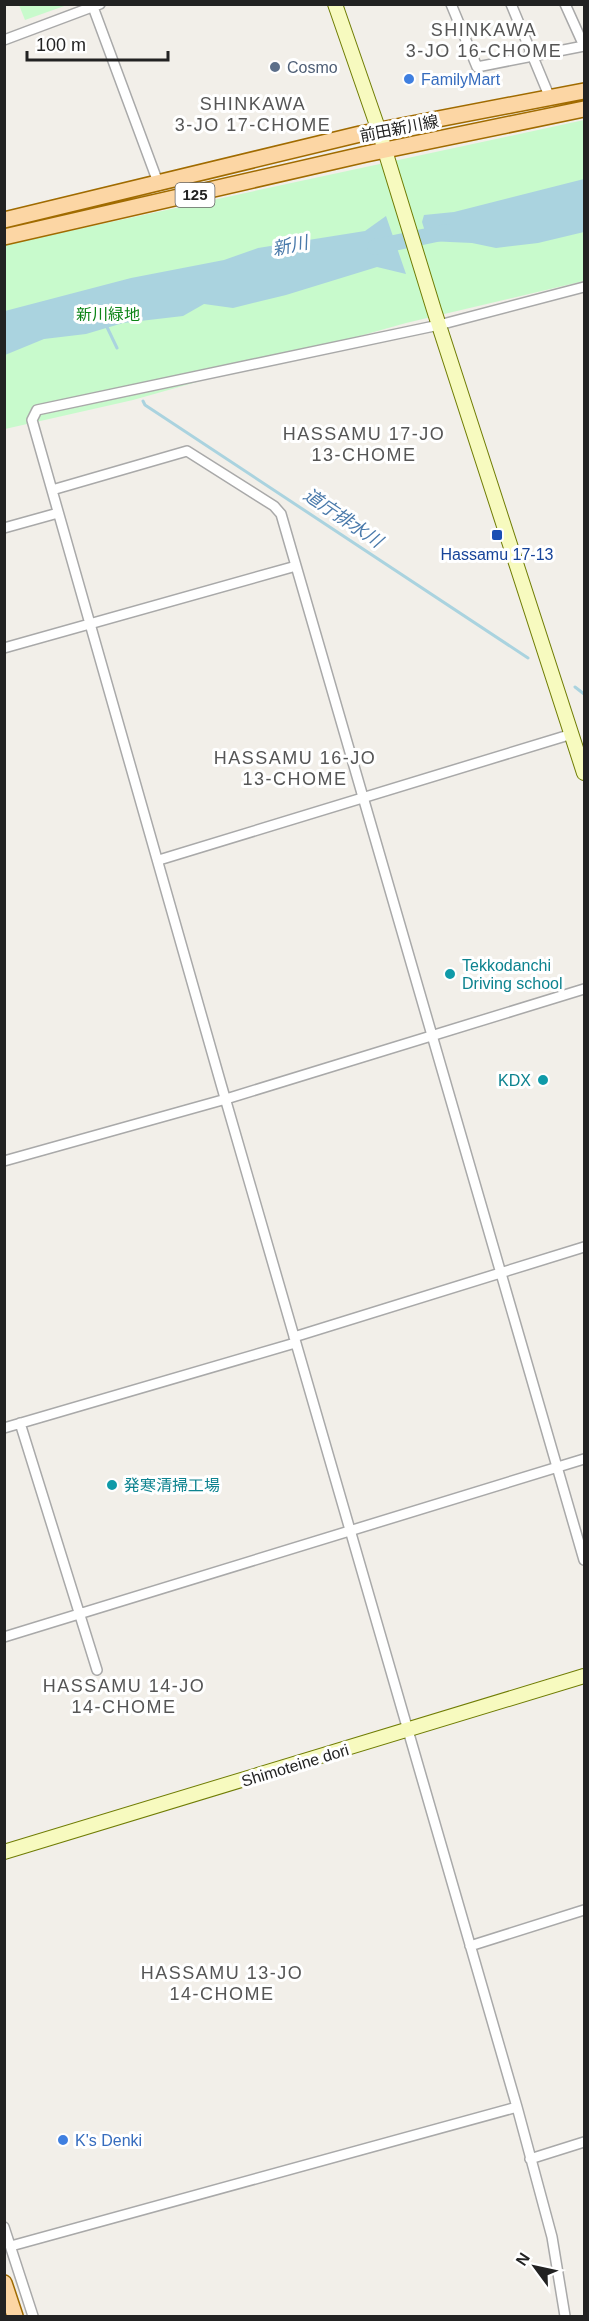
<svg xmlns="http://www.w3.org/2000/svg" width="589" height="2321" font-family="Arial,'Noto Sans JP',sans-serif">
  <rect width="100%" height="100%" fill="#f2efe9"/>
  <!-- park -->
  <path fill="#c8facc" d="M19 5H67L25 20Z
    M584 120V281L406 323 133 400 5 429 4 245Z"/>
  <!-- water -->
  <path fill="#aad3df" d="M584 179V232L538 243 496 248 472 243 428 241 422 222 424 215 454 212Z
    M386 216 406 274 377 267 286 295 233 308 204 304 183 316 123 323 86 334 44 339 5 355V311L131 278 224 260 258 248 365 231Z"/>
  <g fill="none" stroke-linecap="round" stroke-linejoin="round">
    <!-- stream -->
    <path stroke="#aad3df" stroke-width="3" d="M106 325 117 348
      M143 401 145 405 528 658
      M575 687 584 694"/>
    <!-- river -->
    <path stroke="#aad3df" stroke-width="16" d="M375 247 446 232"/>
    <!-- street casing -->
    <g stroke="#a9a9a9" stroke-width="12">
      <path id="street" d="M451 4 477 67 584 46
        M511 4 550 98
        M565 4 584 46
        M93 7 159 185
        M4 40 100 4
        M52 490 187 451 274 506 281 514 584 1560
        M4 528 58 513
        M4 648 296 566
        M159 860 572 734
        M4 1161 226 1099 584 989
        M294 1337 584 1247
        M20 1423 97 1670
        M4 1428 295 1343
        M4 1637 584 1459
        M470 1946 584 1910
        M530 2159 584 2142
        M4 2227 33 2316
        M11 2246 517 2107
        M565 2316 552 2237 517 2107 221 1084 32 420 37 410 439 325 584 287"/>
    </g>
    <!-- secondary casing -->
    <g stroke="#707d05" stroke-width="16">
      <path id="secondary" d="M335 4 379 131 434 310 584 773
        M4 1852 584 1676"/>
    </g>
    <!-- primary casing -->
    <g stroke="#a06b00" stroke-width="18">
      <path id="primary" d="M4 220 360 134 584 91
        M4 237 366 154 584 109
        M4 2283 15 2316"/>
    </g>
    <!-- street -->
    <use href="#street" stroke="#fff" stroke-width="9"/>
    <!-- secondary -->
    <use href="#secondary" stroke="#f7fabf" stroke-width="14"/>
    <!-- primary -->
    <use href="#primary" stroke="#fcd6a4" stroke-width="15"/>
  </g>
  <!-- markers -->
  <circle fill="#5c6f8a" stroke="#fff" stroke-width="2" cx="275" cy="67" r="6"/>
  <g fill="#3f7fe0" stroke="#fff" stroke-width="2">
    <circle cx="409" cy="79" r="6"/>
    <circle cx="63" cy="2140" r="6"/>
  </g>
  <rect fill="#1a4fb4" stroke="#fff" stroke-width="2" x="491" y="529" width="12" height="12" rx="3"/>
  <g fill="#0f9aa8" stroke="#fff" stroke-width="2">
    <circle cx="450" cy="974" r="6"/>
    <circle cx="543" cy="1080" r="6"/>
    <circle cx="112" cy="1485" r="6"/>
  </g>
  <g text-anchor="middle" stroke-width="6" stroke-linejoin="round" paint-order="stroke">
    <!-- shield labels -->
    <rect fill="#fff" stroke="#646464" stroke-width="1.5" x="175.5" y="183" width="39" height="24" rx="4.5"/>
    <g font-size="15" font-weight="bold" fill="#222">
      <text x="195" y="200">125</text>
    </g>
    <!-- service labels -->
    <g font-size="16" fill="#4e5e75" stroke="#fff" text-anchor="start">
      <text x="287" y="73">Cosmo</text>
    </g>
    <!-- shop labels -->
    <g font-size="16" fill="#366cbe" stroke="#fff" text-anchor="start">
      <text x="421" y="85">FamilyMart</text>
      <text x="75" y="2146">K's Denki</text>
    </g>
    <!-- street labels -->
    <g font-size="16" fill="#222" stroke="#fff">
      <text transform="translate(399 128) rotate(-11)" y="6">前田新川線</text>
      <text transform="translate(295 1765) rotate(-17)" y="6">Shimoteine dori</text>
    </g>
    <!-- park labels -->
    <g font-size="16" fill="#0c8416" stroke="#fff">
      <text x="108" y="320">新川緑地</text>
    </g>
    <!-- transit labels -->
    <g font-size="16" fill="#164399" stroke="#fff">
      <text x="497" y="560">Hassamu 17-13</text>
    </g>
    <!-- culture labels -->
    <g font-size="16" fill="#0d838f" stroke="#fff" text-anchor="start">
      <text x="462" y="971">Tekkodanchi<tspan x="462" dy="18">Driving school</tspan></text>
      <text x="531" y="1086" text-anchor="end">KDX</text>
      <text x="124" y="1491">発寒清掃工場</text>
    </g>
    <!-- neighbourhood labels -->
    <g font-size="18" letter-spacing="1.5" fill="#555" stroke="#fff">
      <text x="484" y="36">SHINKAWA<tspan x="484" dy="21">3-JO 16-CHOME</tspan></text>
      <text x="253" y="110">SHINKAWA<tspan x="253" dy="21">3-JO 17-CHOME</tspan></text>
      <text x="364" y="440">HASSAMU 17-JO<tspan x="364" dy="21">13-CHOME</tspan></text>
      <text x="295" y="764">HASSAMU 16-JO<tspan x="295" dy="21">13-CHOME</tspan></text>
      <text x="124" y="1692">HASSAMU 14-JO<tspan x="124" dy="21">14-CHOME</tspan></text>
      <text x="222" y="1979">HASSAMU 13-JO<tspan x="222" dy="21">14-CHOME</tspan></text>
    </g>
    <!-- water labels -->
    <g font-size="18" font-style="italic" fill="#4a7aab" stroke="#fff">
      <text transform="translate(290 246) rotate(-12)" y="6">新川</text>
      <text transform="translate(343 518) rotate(34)" y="6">道庁排水川</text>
    </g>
  </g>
  <!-- border -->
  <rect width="589" height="2321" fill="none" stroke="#222222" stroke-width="12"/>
  <!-- north arrow -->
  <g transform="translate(535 2267) rotate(303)" stroke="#ffffff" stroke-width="4.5" paint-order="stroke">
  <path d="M0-4.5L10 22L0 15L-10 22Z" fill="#222222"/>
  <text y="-9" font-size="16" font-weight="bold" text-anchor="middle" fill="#222222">N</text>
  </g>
  <!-- scale -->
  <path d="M27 51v9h141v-9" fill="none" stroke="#222222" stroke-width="3"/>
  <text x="36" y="51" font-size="18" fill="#222222" stroke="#ffffff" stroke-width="4.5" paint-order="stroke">100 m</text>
</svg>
